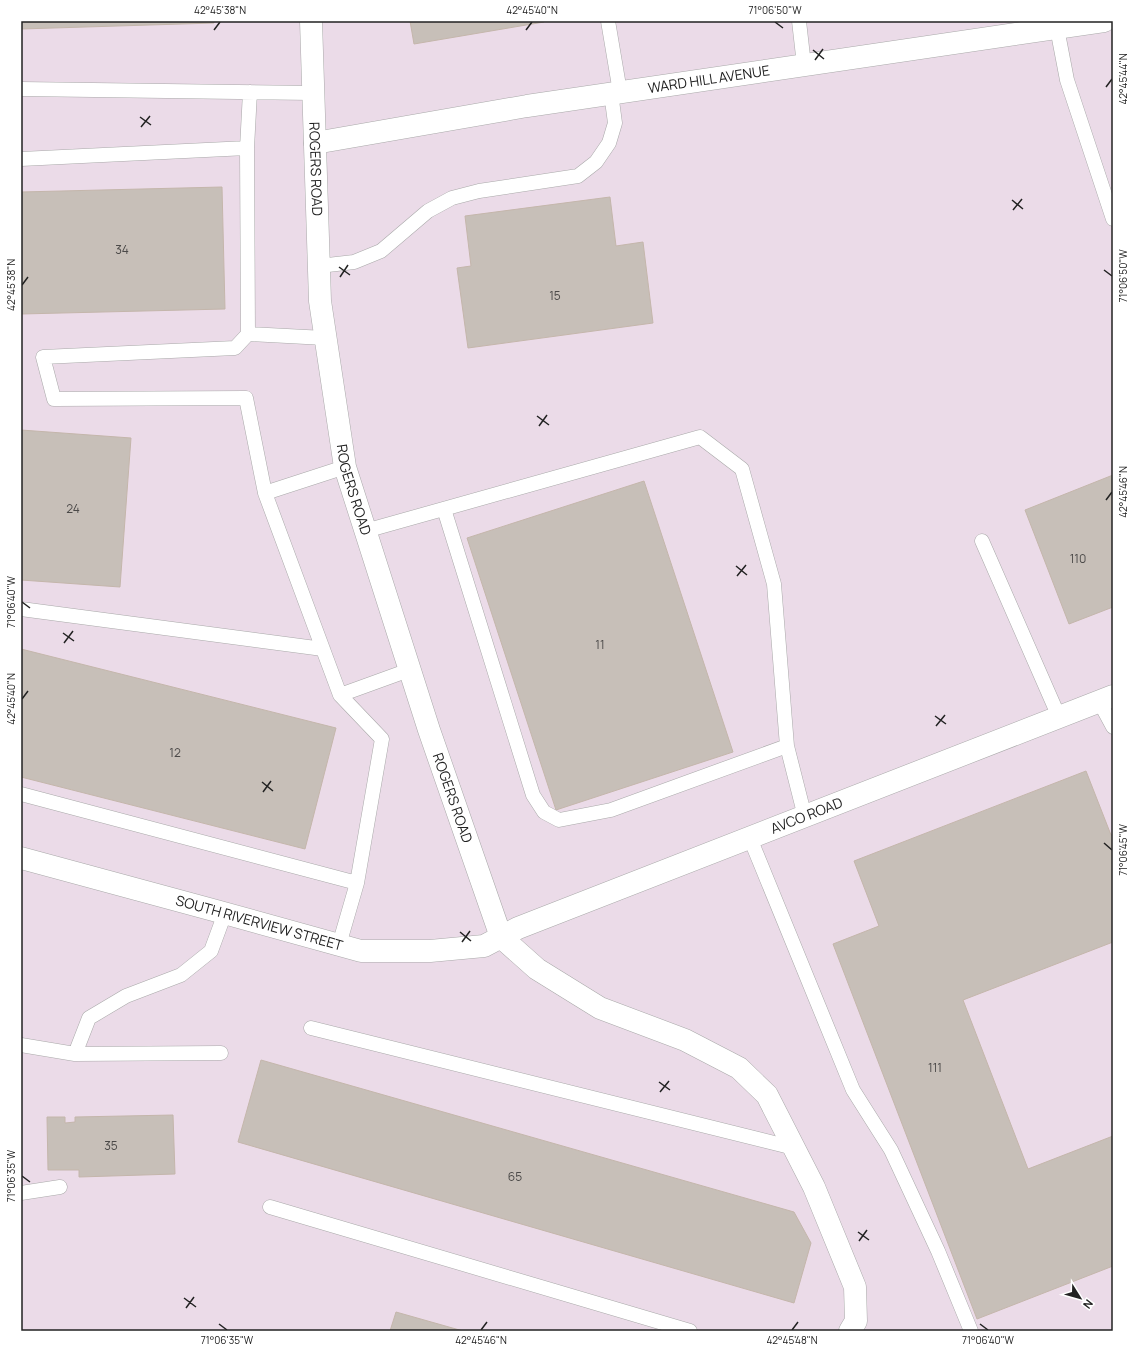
<svg xmlns="http://www.w3.org/2000/svg" width="1134" height="1352" font-family="Manrope,sans-serif">
  <rect width="100%" height="100%" fill="#f2efe9"/>
  <!-- industrial -->
  <path fill="#ebdbe8" d="M21 21H1113V1331H21Z"/>
  <!-- building -->
  <path fill="#c7bfb8" stroke="#c4b6ab" d="M21 21H214V23L21 29Z
    M410 21H543L544 22 414 44Z
    M222 187 225 309 21 314V192Z
    M610 197 616 246 643 242 653 323 468 348 457 268 471 266 465 216Z
    M21 430 131 438 120 587 21 580Z
    M1113 475V607L1069 624 1025 510Z
    M644 481 733 752 556 810 467 538Z
    M21 649 336 728 305 849 21 777Z
    M1086 771 1111 835 1113 834V942L963 1000 1028 1169 1113 1136V1266L977 1319 833 944 879 926 854 861Z
    M261 1060 794 1212 811 1243 794 1303 238 1142Z
    M173 1115 175 1174 79 1177V1170H48L47 1117H65V1123L75 1122V1117Z
    M396 1312 463 1331H390Z"/>
  <g fill="none" stroke-linecap="round" stroke-linejoin="round">
    <!-- service casing -->
    <g stroke="#a9a9a9" stroke-width="15">
      <path id="service" d="M608 21 620 92
        M799 21 804 65
        M1057 28 1067 80 1113 219
        M21 89 313 93
        M247 148 248 334 325 338
        M21 159 247 148 250 92
        M319 266 354 262 381 251 428 211 452 198 479 191 578 176 596 162 609 143 615 123 611 93
        M248 334 235 348 43 357 54 399 246 398 265 493 345 467
        M265 493 340 695 409 670
        M444 509 533 795 544 812 559 820 611 810 787 746
        M365 531 700 437 742 469 774 584 787 746 805 817
        M982 541 1059 717
        M21 609 323 649
        M1099 701 1113 727
        M21 794 357 883
        M750 838 853 1090 891 1150 938 1251 971 1331
        M339 945 357 883 382 739 340 695
        M311 1028 794 1148
        M21 1045 75 1054 89 1018 126 996 181 975 211 951 225 913
        M75 1054 221 1053
        M21 1193 60 1187
        M270 1207 690 1331"/>
    </g>
    <!-- minor casing -->
    <g stroke="#a9a9a9" stroke-width="23">
      <g id="minor">
        <path id="s1" d="M311 21 320 301 345 467 429 730 501 937 537 969 600 1008 685 1040 739 1068 767 1095 814 1187 855 1287 856 1321 850 1331"/>
        <path id="s2" d="M315 143 527 106 1104 21"/>
        <path id="s3" d="M21 858 213 910 361 951H430L484 946 518 928 1113 696"/>
      </g>
    </g>
    <!-- service -->
    <use href="#service" stroke="#fff" stroke-width="14"/>
    <!-- minor -->
    <use href="#minor" stroke="#fff" stroke-width="22"/>
  </g>
  <!-- ticks -->
  <path fill="none" stroke="#222" stroke-width="1.5" d="M775 22 783 28M214 30 220 22M526 30 532 22M813 50 824 59M815 60 823 49M1106 87 1112 79M140 117 151 125M141 127 150 116M1012 200 1023 209M1013 210 1022 199M339 267 350 275M1104 270 1112 276M340 277 348 265M22 285 28 277M537 416 549 425M539 426 547 415M1106 500 1112 492M736 566 747 575M737 576 746 565M22 602 30 608M63 633 74 641M64 643 73 631M22 699 28 691M935 716 946 724M936 726 945 715M262 782 273 791M263 792 271 781M1104 843 1112 850M460 932 471 941M462 942 470 931M659 1082 670 1090M660 1092 669 1081M22 1176 30 1182M858 1232 869 1240M859 1241 867 1230M184 1298 196 1307M186 1308 194 1297M219 1324 227 1330M980 1324 988 1330M481 1330 487 1322M792 1330 798 1322"/>
  <g text-anchor="middle" stroke-width="4" stroke-linejoin="round" paint-order="stroke">
    <!-- number labels -->
    <g font-size="12" fill="#4b4948">
      <text x="122" y="254">34</text>
      <text x="555" y="300">15</text>
      <text x="73" y="513">24</text>
      <text x="1078" y="563">110</text>
      <text x="600" y="649">11</text>
      <text x="175" y="757">12</text>
      <text x="935" y="1072">111</text>
      <text x="111" y="1150">35</text>
      <text x="515" y="1181">65</text>
    </g>
    <!-- street labels -->
    <g font-size="14" fill="#222" stroke="#fff">
      <text dy="5" stroke="none"><textPath href="#s2" startOffset="399">WARD HILL AVENUE</textPath></text>
      <text dy="5" stroke="none"><textPath href="#s1" startOffset="148">ROGERS ROAD</textPath></text>
      <text dy="5" stroke="none"><textPath href="#s1" startOffset="472">ROGERS ROAD</textPath></text>
      <text dy="5" stroke="none"><textPath href="#s1" startOffset="796">ROGERS ROAD</textPath></text>
      <text dy="5" stroke="none"><textPath href="#s3" startOffset="824">AVCO ROAD</textPath></text>
      <text dy="5" stroke="none"><textPath href="#s3" startOffset="247">SOUTH RIVERVIEW STREET</textPath></text>
    </g>
  </g>
  <!-- border -->
  <rect width="1134" height="1352" fill="none" stroke="#ffffff" stroke-width="44"/>
  <!-- north arrow -->
  <g transform="translate(1080 1298) rotate(127)" stroke="#ffffff" stroke-width="3" paint-order="stroke">
  <path d="M0-3L7 15L0 10L-7 15Z" fill="#222222"/>
  <text y="-6" font-size="11" font-weight="bold" text-anchor="middle" fill="#222222">N</text>
  </g>
  <rect x="22" y="22" width="1090" height="1308" fill="none" stroke="#222" stroke-width="1.5"/>
  <g font-size="10" text-anchor="middle" fill="#222">
    <text x="220" y="14">42°45'38"N</text>
    <text x="532" y="14">42°45'40"N</text>
    <text x="775" y="14">71°06'50"W</text>
    <text transform="translate(1123 79) rotate(-90)" y="4">42°45'44"N</text>
    <text transform="translate(1123 276) rotate(-90)" y="4">71°06'50"W</text>
    <text transform="translate(11 285) rotate(-90)" y="4">42°45'38"N</text>
    <text transform="translate(1123 492) rotate(-90)" y="4">42°45'46"N</text>
    <text transform="translate(11 602) rotate(-90)" y="4">71°06'40"W</text>
    <text transform="translate(11 699) rotate(-90)" y="4">42°45'40"N</text>
    <text transform="translate(1123 850) rotate(-90)" y="4">71°06'45"W</text>
    <text transform="translate(11 1176) rotate(-90)" y="4">71°06'35"W</text>
    <text x="227" y="1344">71°06'35"W</text>
    <text x="481" y="1344">42°45'46"N</text>
    <text x="792" y="1344">42°45'48"N</text>
    <text x="988" y="1344">71°06'40"W</text>
  </g>
</svg>
